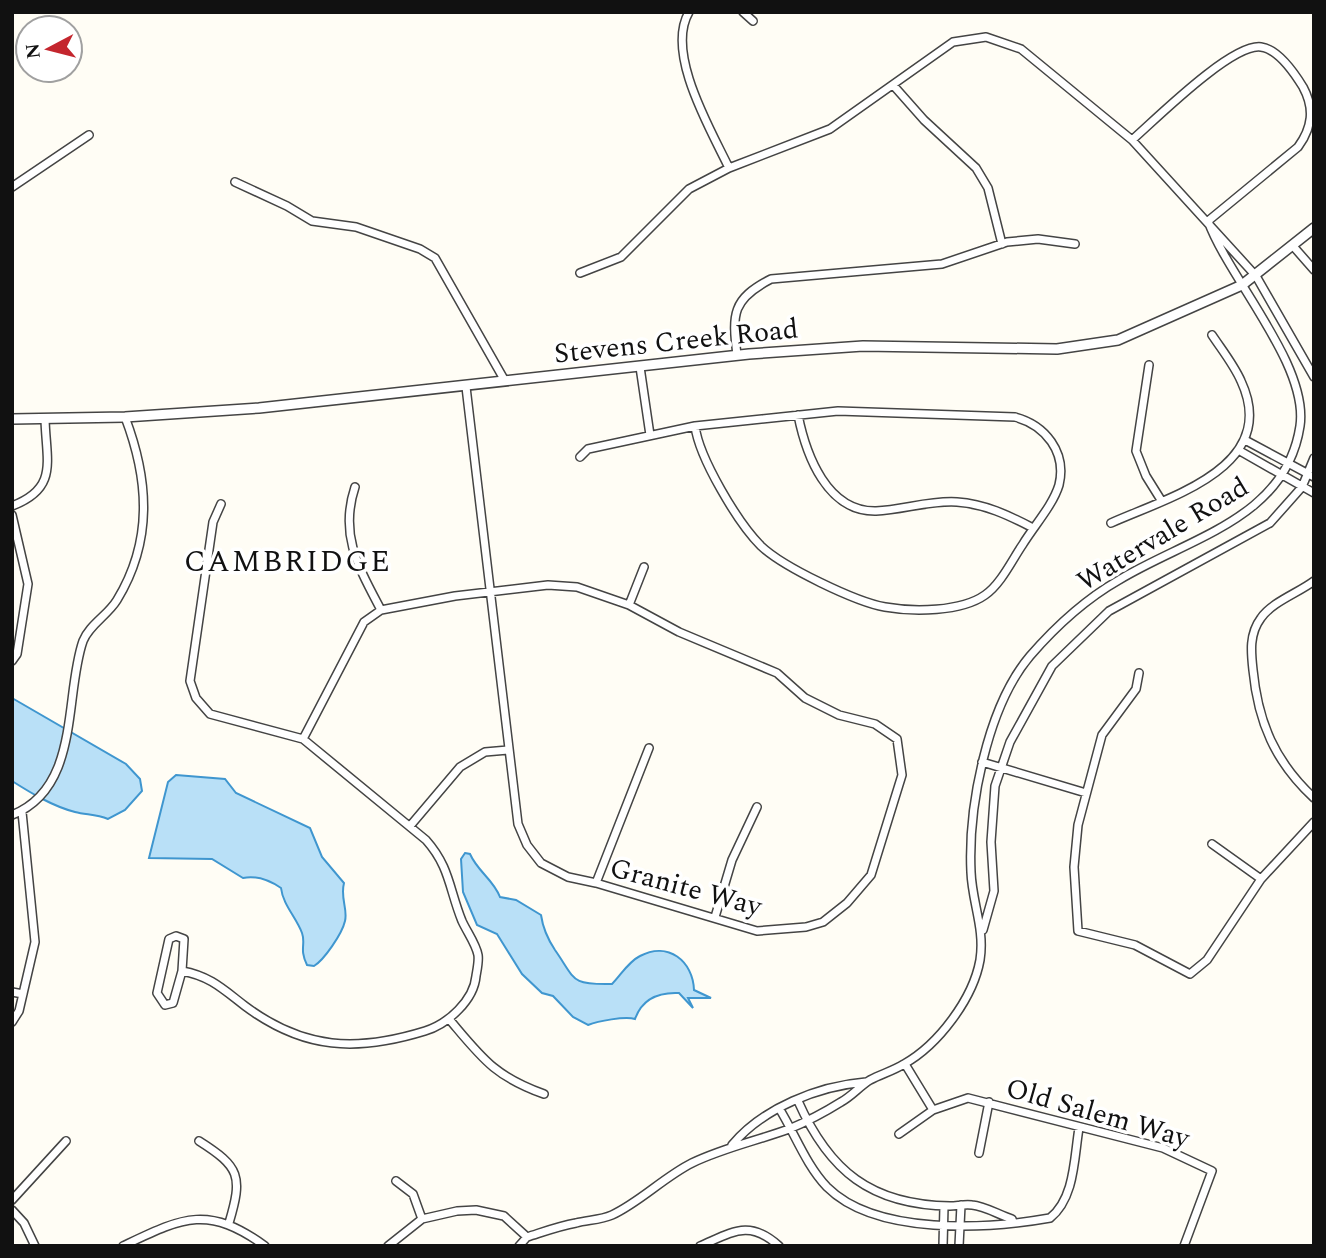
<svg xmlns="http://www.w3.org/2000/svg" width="1326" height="1258" font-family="Spectral,serif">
  <rect width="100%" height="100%" fill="#fffdf5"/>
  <!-- water -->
  <path fill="#b9e0f7" stroke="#3f96cf" stroke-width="2" d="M12 698 126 764 140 779 142 791 125 810 108 819C96 814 86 815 75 812 52 806 31 793 12 781Z
    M176 775 225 779 236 793 310 828 322 857 344 883C340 898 348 909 345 921 342 934 324 960 314 966L307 965C299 949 306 944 302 933 296 917 283 905 281 888 269 880 257 875 243 878L212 859 149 858 168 782Z
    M465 853 470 854C478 872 493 879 500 897L516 900 541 915C543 929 547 938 555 950 576 980 570 985 612 984 621 975 628 962 640 956 668 941 693 961 694 990L711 998H688L693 1008 679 993C659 992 642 999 635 1019 625 1016 598 1021 588 1025L573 1017 553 996 542 993 522 974 497 934 477 925 463 892 461 859Z"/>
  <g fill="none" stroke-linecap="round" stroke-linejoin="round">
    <!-- minor casing -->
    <g stroke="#444" stroke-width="10">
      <path id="minor" d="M689 12C665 53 711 130 729 168
        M743 12 753 21
        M893 85 924 120 976 168 988 188 1002 244
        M1132 140C1156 119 1232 43 1261 47 1278 49 1295 74 1303 87 1315 109 1312 128 1298 147L1208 221
        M235 182 287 206 312 221 356 227 420 249 435 258 505 381
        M12 187 89 135
        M1293 246 1314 270
        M580 273 621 257 689 189 729 168 830 129 953 42 986 37 1021 49 1132 140 1256 276 1314 377
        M737 355C732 314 732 299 771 279L942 264 1007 242 1038 239 1075 244
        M1149 365 1136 451 1146 476 1161 500
        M640 367 650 435
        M798 415C806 455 827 512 876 511 903 510 930 500 957 502 985 504 1008 515 1033 528
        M1245 440 1314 477
        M1240 451 1314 493
        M580 457 588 449 695 426 838 411 1015 417C1045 425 1067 452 1059 485 1053 505 1034 526 1023 544 1012 560 1001 584 985 595 961 612 913 612 885 607 856 602 783 567 761 546 738 523 699 458 695 426
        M355 487C339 535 359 568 381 610
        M12 506C59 488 46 461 45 419
        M12 515 28 584 17 654 12 661
        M1111 523C1169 497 1281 467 1241 381 1234 365 1222 350 1212 335
        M1314 581C1298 593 1272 602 1261 618 1249 634 1251 652 1253 670 1258 722 1275 762 1314 798
        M629 605 644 567
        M1139 673 1136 689 1102 735 1078 825 1074 867 1078 931 1135 945 1190 974 1207 960 1261 879 1314 822
        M303 739 364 622 381 610 455 596 548 585 577 587 629 605 679 632 777 673 805 698 839 715 875 724 897 739 902 775 871 875 847 903 823 922 806 927 757 931 596 883 568 877 541 863 527 845 518 824 466 387
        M982 762 1086 793
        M12 815C81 788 64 695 83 641 89 625 108 615 117 600 153 541 149 480 125 417
        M410 826 460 767 485 752 508 750
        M1212 844 1261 879
        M596 883 649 748
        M715 917 732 860 757 807
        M983 930 994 891 991 842 995 786 1010 742 1052 666 1109 611 1270 523 1302 487 1314 458
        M182 971 173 1003 165 1005 157 993 169 939 176 936 184 939 182 971C210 976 223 989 245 1006 304 1050 357 1052 425 1031 448 1024 474 1000 476 976 477 970 479 961 478 955 476 944 467 932 462 921 449 889 450 867 426 840L303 739 210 714 196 698 190 681 213 522 221 504
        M12 992 23 994
        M449 1019C482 1058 494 1076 544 1094
        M12 1022 19 1011 35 942 22 812
        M905 1064 933 1110
        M798 1101C829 1171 871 1205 950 1206 957 1206 964 1204 972 1205 985 1206 999 1215 1012 1219
        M779 1108C795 1134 806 1165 827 1187 876 1236 988 1229 1050 1218 1075 1198 1074 1158 1079 1128
        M899 1134 933 1110 968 1098 1163 1148 1212 1171 1184 1246
        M199 1141C240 1167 243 1176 229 1223
        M732 1145C763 1108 818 1086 866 1082
        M979 1153 989 1102
        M396 1181 413 1194 422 1219
        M12 1200 66 1141
        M12 1210 24 1223 35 1246
        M123 1246C182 1218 207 1204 265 1246
        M388 1246 422 1219 457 1211 476 1210 504 1216 527 1237
        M519 1246 527 1237C543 1232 559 1226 576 1223 587 1220 601 1220 612 1215 640 1202 664 1177 692 1163 723 1148 756 1141 789 1129 806 1122 825 1112 841 1102 852 1096 860 1086 870 1080 881 1074 893 1071 904 1064 938 1045 973 999 980 960 985 929 972 902 971 872 968 807 987 707 1030 656 1056 626 1084 600 1119 580 1188 538 1286 519 1300 426 1309 365 1229 279 1208 221
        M700 1246C733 1232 749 1219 779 1246
        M943 1246 944 1206
        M959 1246 961 1205"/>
    </g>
    <!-- tertiary casing -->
    <g stroke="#444" stroke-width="12">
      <path id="tertiary" d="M12 419 125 417 259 408 749 354 863 346 1057 349 1118 340 1242 285 1314 228"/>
    </g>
    <!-- minor -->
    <use href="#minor" stroke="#fff" stroke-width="7"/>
    <!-- tertiary -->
    <use href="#tertiary" stroke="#fff" stroke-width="9"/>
  </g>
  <g text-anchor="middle" stroke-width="7" stroke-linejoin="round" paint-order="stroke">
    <!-- street labels -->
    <g font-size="28" fill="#111" stroke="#fff">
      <text transform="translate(676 340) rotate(-6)" y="10">Stevens Creek Road</text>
      <text transform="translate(1162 533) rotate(-31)" y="10">Watervale Road</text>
      <text transform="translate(686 886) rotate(15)" y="10">Granite Way</text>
      <text transform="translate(1098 1112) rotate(16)" y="10">Old Salem Way</text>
    </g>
    <!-- neighbourhood labels -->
    <g font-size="30" letter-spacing="2" fill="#111" stroke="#fff">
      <text x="288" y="571">CAMBRIDGE</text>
    </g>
  </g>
  <!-- border -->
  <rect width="1326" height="1258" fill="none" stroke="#111111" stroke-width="28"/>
  <!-- north arrow -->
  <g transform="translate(49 49) rotate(263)"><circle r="33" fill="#ffffff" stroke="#a0a0a0" stroke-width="2"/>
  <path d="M0-5L12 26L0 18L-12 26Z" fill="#c4262e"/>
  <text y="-10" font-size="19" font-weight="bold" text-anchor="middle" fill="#111111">N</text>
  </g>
</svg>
